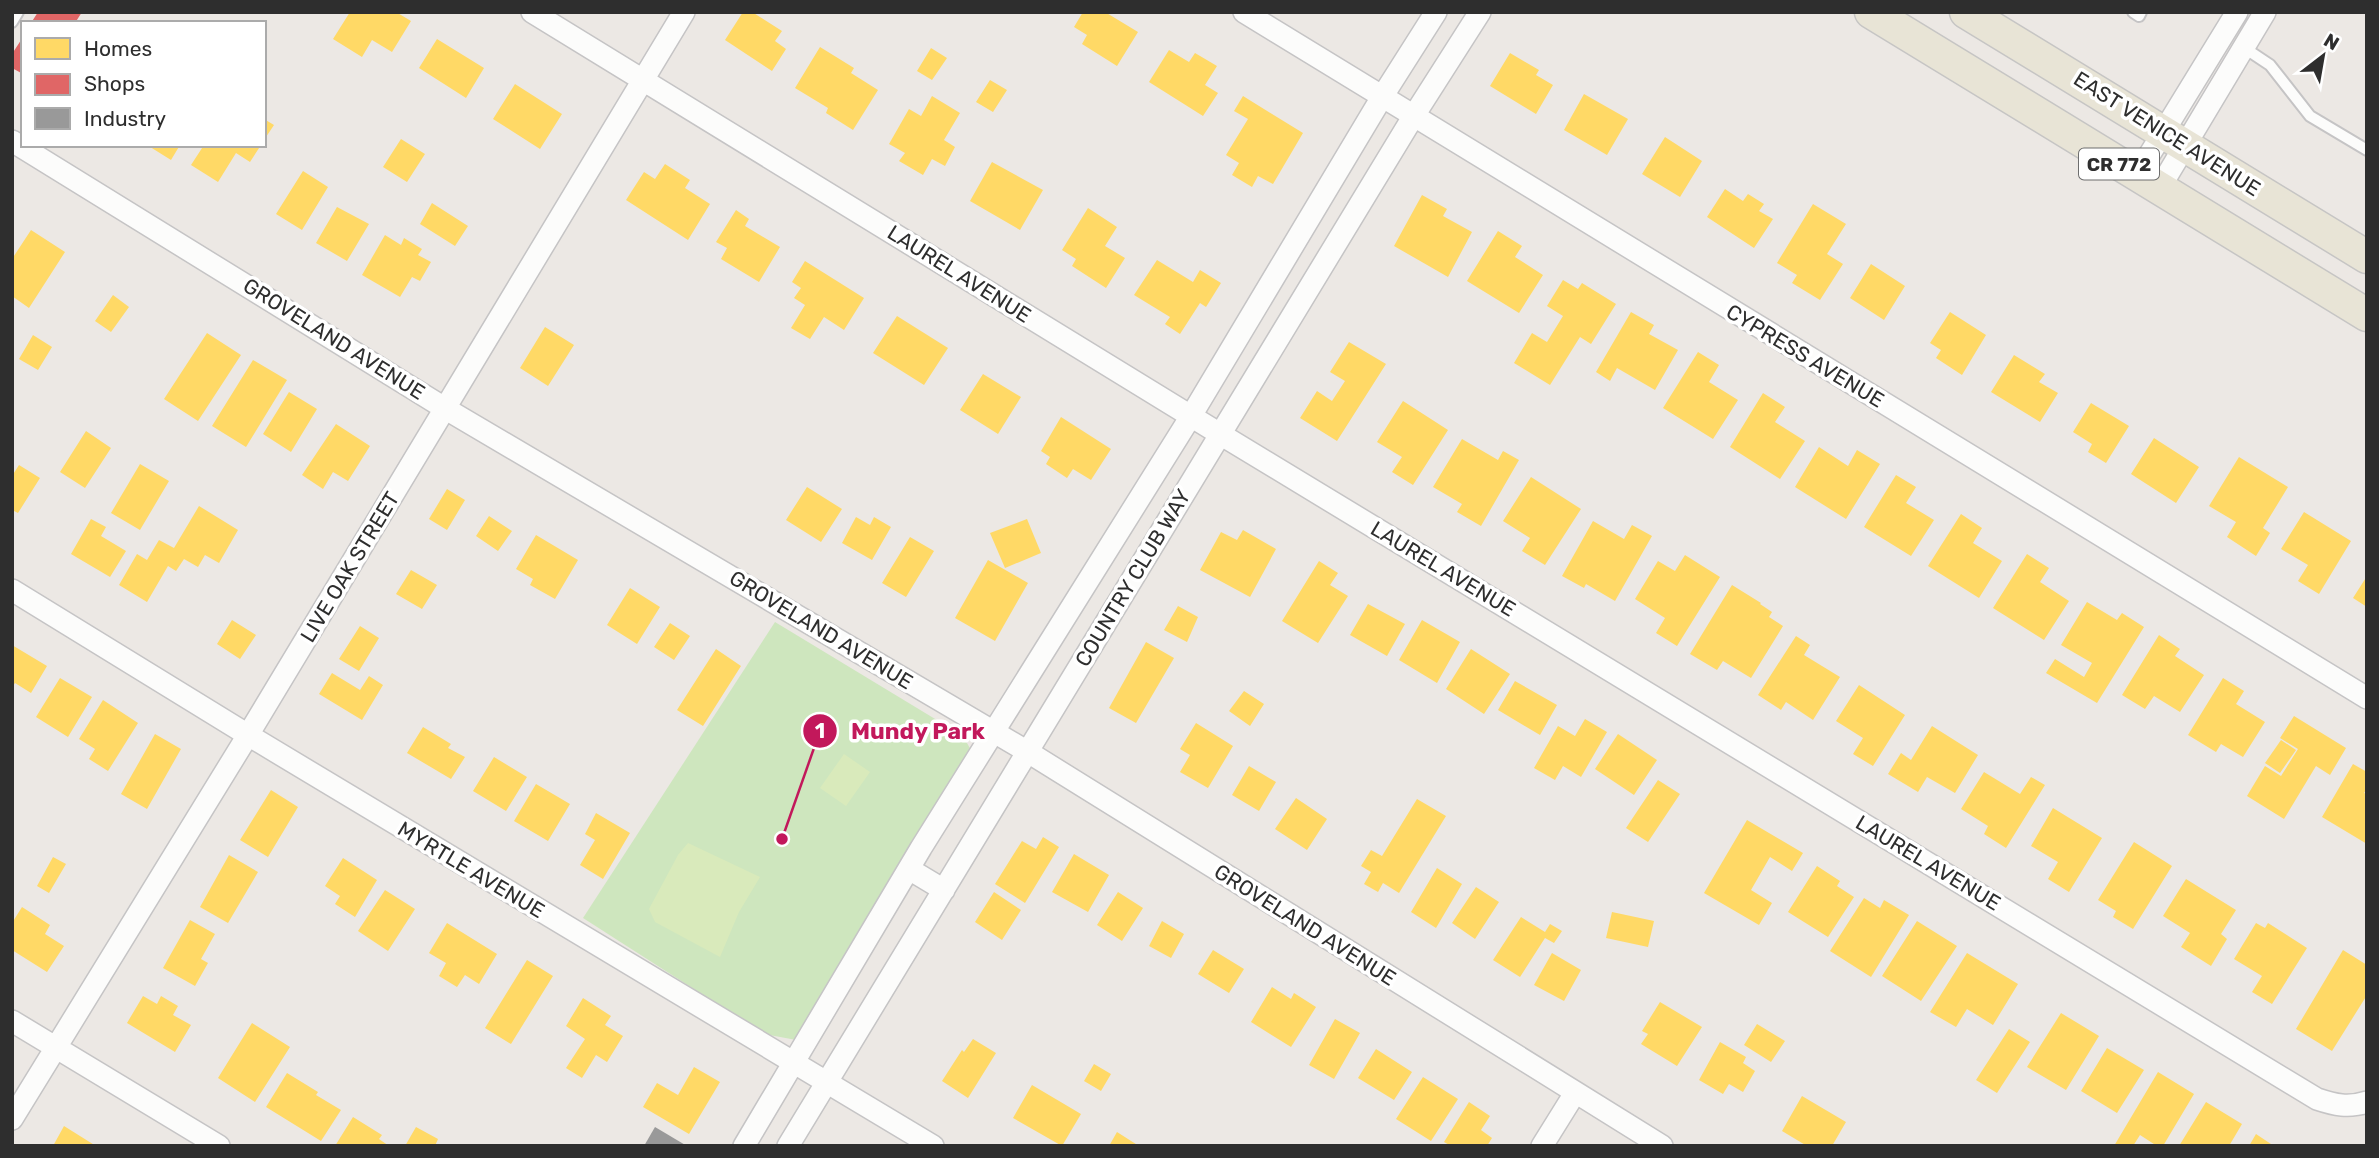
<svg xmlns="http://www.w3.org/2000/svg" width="2379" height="1158" font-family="Rubik,sans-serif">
  <rect width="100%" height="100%" fill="#ece8e4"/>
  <!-- green -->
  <path fill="#cee6be" d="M775 622 950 728 967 743 976 759 807 1042 764 1034 583 918Z"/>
  <!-- pitch -->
  <path fill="#d9eabb" d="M844 754 870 772 846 806 820 788Z
    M688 843 760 877 739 912 720 957 655 922 649 909 678 855Z"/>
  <!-- homes -->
  <path fill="#ffd966" d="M350 12H396L411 21 392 52 372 40 362 57 333 39Z
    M743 12H752L782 31 775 41 786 49 772 71 725 40Z
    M1083 12H1105L1138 32 1117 66 1082 44 1087 35 1074 27Z
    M437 39 484 68 466 98 419 68Z
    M820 47 854 68 851 73 878 90 853 130 826 113 828 108 795 88Z
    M931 48 947 58 932 80 917 71Z
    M1169 50 1189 62 1195 53 1217 66 1205 85 1218 93 1203 116 1149 82Z
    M1510 53 1539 70 1536 75 1553 85 1536 114 1490 86Z
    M990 80 1007 90 993 112 976 102Z
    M515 84 562 114 540 149 493 119Z
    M1584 94 1628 119 1607 155 1564 130Z
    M932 96 960 113 944 140 955 147 945 166 932 159 923 175 899 161 905 153 889 144 909 109 921 116Z
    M1243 96 1303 133 1273 184 1258 176 1252 187 1232 175 1239 163 1226 155 1248 119 1234 111Z
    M264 119 274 125 264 140Z
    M1665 137 1702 161 1680 197 1642 174Z
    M401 139 425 154 407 182 383 167Z
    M147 145H180L171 160Z
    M204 145H261L250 162 236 153 218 182 191 165Z
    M992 162 1043 190 1020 230 970 201Z
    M665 164 690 180 685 188 710 204 688 240 626 200 644 172 655 179Z
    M303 171 328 187 302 230 276 214Z
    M1725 189 1743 201 1748 194 1764 204 1759 211 1773 219 1754 248 1707 217Z
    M1422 195 1447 209 1443 216 1472 232 1448 277 1394 246Z
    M432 203 468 226 455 246 420 224Z
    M1813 204 1846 224 1827 254 1843 264 1820 300 1792 283 1797 275 1777 263Z
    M337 207 369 224 347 261 316 243Z
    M1088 208 1117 227 1105 246 1125 258 1106 288 1072 266 1076 259 1062 250Z
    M736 210 749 219 745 226 780 247 759 282 721 259 727 248 716 242Z
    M31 230 65 252 29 308 12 296V259Z
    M1498 231 1522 246 1515 257 1543 275 1519 313 1467 281Z
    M385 235 401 245 404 238 422 249 418 255 431 262 420 281 412 277 400 297 362 275Z
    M1157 260 1193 282 1200 270 1221 283 1206 307 1200 303 1180 334 1165 324 1170 317 1134 295Z
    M805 261 864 298 844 330 824 317 810 339 791 328 805 305 794 298 801 288 792 282Z
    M1871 264 1905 286 1884 320 1850 298Z
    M1563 280 1578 289 1582 283 1616 304 1591 344 1580 337 1550 385 1514 363 1532 333 1547 342 1563 316 1547 306Z
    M113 295 129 307 111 332 95 321Z
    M1631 312 1654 325 1649 334 1678 350 1655 390 1617 368 1610 381 1596 372Z
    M1950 312 1986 335 1962 375 1936 358 1941 350 1930 343Z
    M897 316 948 348 924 385 873 353Z
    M545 327 574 345 548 386 520 368Z
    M207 333 241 355 198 421 164 399Z
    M33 335 52 347 38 370 19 359Z
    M1349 342 1386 364 1337 441 1300 418 1317 391 1332 401 1345 381 1330 372Z
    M1698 352 1719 365 1709 382 1738 400 1713 439 1663 408Z
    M2014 355 2045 374 2039 382 2058 393 2040 422 1991 392Z
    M253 360 287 380 246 447 212 426Z
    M983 374 1021 397 998 434 960 410Z
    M289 392 317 409 291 452 263 434Z
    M1763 393 1785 407 1775 422 1805 441 1780 479 1730 447Z
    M1403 401 1448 430 1413 485 1392 472 1402 457 1377 442Z
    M2091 403 2129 426 2106 463 2088 452 2092 444 2073 432Z
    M1061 417 1111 449 1091 480 1073 469 1067 478 1046 464 1050 457 1041 451Z
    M336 424 370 446 348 481 333 472 323 489 302 475Z
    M86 431 111 448 85 488 60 472Z
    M2154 438 2199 467 2176 503 2131 474Z
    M1462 439 1498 460 1503 451 1519 460 1481 526 1457 512 1462 504 1433 487Z
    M1819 447 1848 466 1857 450 1880 464 1846 519 1795 487Z
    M2239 457 2288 487 2263 528 2270 533 2256 556 2227 537 2236 522 2209 506Z
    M140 464 169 481 140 530 111 513Z
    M19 465 40 478 18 513 12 510V476Z
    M1896 475 1916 487 1906 503 1934 520 1911 556 1864 527Z
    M1531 477 1581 509 1545 565 1522 551 1530 538 1503 521Z
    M807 487 842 509 821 542 786 520Z
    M447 489 465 500 447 530 429 519Z
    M199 506 238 530 219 563 205 555 198 567 184 559 176 571 168 566 147 602 119 585 137 554 147 560 159 540 174 548Z
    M2304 512 2351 541 2319 594 2298 581 2308 565 2281 549Z
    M1961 514 1982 528 1973 543 2002 561 1979 598 1928 566Z
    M489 516 512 531 498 551 476 536Z
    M856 517 870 525 874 517 891 527 872 560 842 543Z
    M91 519 106 527 101 536 126 551 110 577 71 554Z
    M1027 519 1041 553 1005 568 990 533Z
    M1593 521 1624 539 1632 525 1652 536 1615 601 1586 584 1584 588 1562 576Z
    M1243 530 1276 549 1250 597 1200 570 1221 532 1237 540Z
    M536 535 578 560 555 599 530 585 533 579 516 569Z
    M910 537 934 551 906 597 882 583Z
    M2027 554 2049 568 2040 582 2069 601 2044 640 1993 608Z
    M1685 555 1720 577 1677 646 1656 633 1665 618 1635 599 1658 561 1675 571Z
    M988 560 1028 583 995 641 955 618Z
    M1319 561 1338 573 1330 585 1348 596 1318 643 1282 621Z
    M411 570 437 585 422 609 396 594Z
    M2367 576V607L2353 598Z
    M1732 585 1761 603 1760 604 1772 612 1769 617 1783 626 1751 678 1723 661 1717 670 1690 654Z
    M630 588 660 607 637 644 607 625Z
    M2087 602 2117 620 2122 613 2144 627 2097 703 2046 673 2055 659 2084 677 2092 663 2061 645Z
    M1368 604 1405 624 1387 656 1350 635Z
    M1178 606 1198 617 1187 642 1164 630Z
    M232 620 256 635 240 659 217 644Z
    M1422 620 1460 642 1437 683 1399 660Z
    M670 623 690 636 674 660 654 647Z
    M360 626 379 638 359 671 339 659Z
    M2159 635 2180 649 2175 656 2204 675 2180 712 2154 696 2145 709 2122 695Z
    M1796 636 1810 645 1804 655 1840 677 1813 720 1786 702 1781 710 1758 695Z
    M1146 642 1174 658 1136 723 1109 708Z
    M12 645 47 666 31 693 15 683 12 688Z
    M716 649 741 666 703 726 677 710Z
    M1471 649 1510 674 1484 714 1446 689Z
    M332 673 360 690 369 676 383 685 362 720 319 694Z
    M60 678 92 697 68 737 36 717Z
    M2223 678 2244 691 2236 704 2265 722 2243 757 2221 744 2216 752 2188 735Z
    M1515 681 1557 705 1540 735 1498 710Z
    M1859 685 1905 715 1873 766 1853 754 1863 738 1836 721Z
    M1244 691 1264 704 1250 726 1229 711Z
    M103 700 138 723 108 771 89 759 95 749 79 739Z
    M2294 716 2346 748 2330 775 2316 766 2284 819 2247 796 2265 766 2281 776 2298 749 2280 738Z
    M1585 719 1607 732 1581 777 1563 766 1555 780 1534 768 1558 726 1575 736Z
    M1196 723 1233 746 1208 788 1180 772 1190 755 1180 749Z
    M1932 726 1978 755 1955 793 1927 777 1918 792 1888 774 1901 753 1911 760Z
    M423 727 451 744 448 748 465 757 451 779 407 753Z
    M155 734 181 749 147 809 121 794Z
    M1618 734 1657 760 1634 795 1595 769Z
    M2281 740 2296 750 2280 773 2265 763Z
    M494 757 527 777 506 811 473 791Z
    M2353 764 2367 772V789L2364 793 2367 794V844L2322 817Z
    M1249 766 1276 782 1259 811 1232 795Z
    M1984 772 2020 794 2031 777 2045 785 2006 848 1984 834 1988 826 1961 809Z
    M1658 780 1680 794 1648 842 1626 828Z
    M536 784 570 804 548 841 514 821Z
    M271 790 298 807 268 857 240 840Z
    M1296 798 1327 819 1307 850 1275 829Z
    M1417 799 1446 816 1399 893 1383 883 1378 892 1364 884 1371 872 1361 866 1371 850 1382 856Z
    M2053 808 2102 838 2069 892 2048 879 2058 862 2031 846Z
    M596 813 630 833 603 879 580 865 595 840 585 834Z
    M1747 820 1803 853 1792 871 1770 857 1751 890 1772 903 1759 925 1704 893Z
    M1043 837 1059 847 1025 903 995 884 1022 841 1036 849Z
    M2134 842 2172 866 2133 929 2113 917 2116 911 2098 900Z
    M1074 854 1109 875 1088 912 1052 892Z
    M229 855 258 872 228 923 200 907Z
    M53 857 66 864 49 893 37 886Z
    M343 858 377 880 355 917 335 904 340 896 325 886Z
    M1817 866 1840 881 1837 886 1854 897 1828 937 1788 912Z
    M1437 868 1462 884 1436 928 1411 912Z
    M2186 879 2236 910 2221 934 2227 939 2211 966 2181 947 2190 933 2163 916Z
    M1476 887 1499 902 1475 939 1452 923Z
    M385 890 415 909 388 951 358 931Z
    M994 892 1021 910 1002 940 975 922Z
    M1118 892 1143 908 1122 941 1097 925Z
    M1864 898 1880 908 1884 900 1909 915 1871 977 1830 951Z
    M22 907 50 925 45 934 64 946 47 972 12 950V923Z
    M1612 912 1654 921 1648 947 1606 938Z
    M1521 917 1545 932 1550 924 1562 931 1554 943 1545 938 1520 977 1493 960Z
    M190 920 215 934 201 959 208 963 195 986 163 968Z
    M1162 921 1184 934 1171 958 1149 946Z
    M1917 921 1957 946 1921 1001 1882 976Z
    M447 923 497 954 479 984 465 975 457 987 439 976 446 963 429 953Z
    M2256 923 2265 928 2268 923 2307 948 2272 1004 2252 992 2262 976 2234 959Z
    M1213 950 1244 969 1229 993 1198 974Z
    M2343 950 2367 965V995L2332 1051 2296 1029Z
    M1552 953 1581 970 1564 1001 1534 985Z
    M1967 953 2018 984 1993 1025 1967 1009 1956 1027 1930 1012Z
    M527 960 553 976 511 1044 485 1028Z
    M1272 987 1291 999 1294 993 1316 1007 1291 1047 1251 1022Z
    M143 996 157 1004 161 996 178 1006 173 1015 191 1025 175 1052 127 1023Z
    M583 998 611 1016 605 1025 623 1036 607 1062 596 1055 582 1078 566 1068 585 1039 566 1026Z
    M1660 1002 1702 1027 1677 1066 1641 1044 1648 1034 1642 1031Z
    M2061 1013 2099 1036 2066 1090 2027 1067Z
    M1335 1019 1360 1033 1334 1079 1309 1065Z
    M252 1023 290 1047 255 1102 218 1078Z
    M1757 1024 1785 1041 1771 1062 1744 1045Z
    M2009 1029 2030 1042 1997 1093 1976 1080Z
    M973 1039 996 1053 968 1098 942 1081 962 1050 964 1052Z
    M1720 1042 1746 1057 1743 1063 1755 1071 1743 1092 1729 1084 1723 1094 1699 1080Z
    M2107 1048 2144 1070 2117 1113 2081 1091Z
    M1376 1049 1412 1072 1394 1100 1358 1078Z
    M1094 1064 1111 1074 1101 1091 1084 1081Z
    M694 1067 720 1082 689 1134 643 1107 657 1083 678 1095Z
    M2158 1072 2194 1094 2163 1146H2157L2140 1135 2133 1146H2114Z
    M287 1073 318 1092 316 1095 341 1110 321 1141 266 1107Z
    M1423 1077 1458 1099 1431 1141 1396 1119Z
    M1032 1085 1081 1114 1062 1146 1013 1118Z
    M1802 1096 1846 1122 1832 1146H1807L1782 1131Z
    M1469 1102 1490 1116 1481 1130 1492 1138 1487 1146H1451L1444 1142Z
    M2206 1102 2242 1124 2229 1146H2179Z
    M353 1117 382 1135 379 1139 389 1146H335Z
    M64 1126 96 1146H53Z
    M416 1127 438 1139 435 1146H405Z
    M1117 1132 1139 1146H1109Z
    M2256 1134 2274 1146H2249Z"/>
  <!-- shops -->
  <path fill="#e06666" d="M38 12H82L75 23H31Z
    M23 37V74L12 68V54Z"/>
  <!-- industry -->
  <path fill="#999" d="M655 1127 687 1146H644Z"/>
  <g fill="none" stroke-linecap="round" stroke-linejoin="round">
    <!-- service casing -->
    <g stroke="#c5c4c5" stroke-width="14">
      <path id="service" d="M2133 12 2139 16 2141 12
        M12 22 18 12
        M2243 47 2270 65 2310 116 2367 150"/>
    </g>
    <!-- minor casing -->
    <g stroke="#c5c4c5" stroke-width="24">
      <path id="minor" d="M532 12 1220 434 2317 1099C2335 1105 2348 1108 2367 1102
        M1244 12 2367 698
        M12 141 446 409 1028 752 1662 1146
        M2137 175 2237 12
        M2159 189 2265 12
        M12 590 248 735 933 1146
        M909 869 944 890
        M12 1021 219 1146
        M12 1119 248 735 684 12
        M744 1146 921 848 1191 416 1382 97 1436 12
        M788 1146 1413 117 1480 12
        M1542 1146 1575 1093"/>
    </g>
    <!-- primary casing -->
    <g stroke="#c6c5c4" stroke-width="35">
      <path id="primary" d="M1871 12 2367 315
        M1966 12 2367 257"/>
    </g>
    <!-- service -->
    <use href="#service" stroke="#fcfcfb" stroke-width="10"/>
    <!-- minor -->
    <use href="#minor" stroke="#fcfcfb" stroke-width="21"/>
    <!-- primary -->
    <use href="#primary" stroke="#e8e4d6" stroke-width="32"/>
  </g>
  <g text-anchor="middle" stroke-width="7" stroke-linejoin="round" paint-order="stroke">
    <!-- shield labels -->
    <rect fill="#fff" stroke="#6d6d6d" stroke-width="2" x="2079" y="148.5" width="80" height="31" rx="5"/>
    <g font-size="19" font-weight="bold" fill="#2e2e2e">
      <text x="2119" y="171">CR 772</text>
    </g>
    <!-- street labels -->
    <g font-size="21" fill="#2e2e2e" stroke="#fff">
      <text transform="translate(2167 134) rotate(32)" y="7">EAST VENICE AVENUE</text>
      <text transform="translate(959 274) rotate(32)" y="7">LAUREL AVENUE</text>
      <text transform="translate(334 339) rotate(32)" y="7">GROVELAND AVENUE</text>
      <text transform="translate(1805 356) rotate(31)" y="7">CYPRESS AVENUE</text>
      <text transform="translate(350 567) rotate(-59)" y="7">LIVE OAK STREET</text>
      <text transform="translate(1443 569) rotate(31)" y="7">LAUREL AVENUE</text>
      <text transform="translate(1133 578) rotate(-59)" y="7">COUNTRY CLUB WAY</text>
      <text transform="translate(821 630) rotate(31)" y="7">GROVELAND AVENUE</text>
      <text transform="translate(1928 863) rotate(31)" y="7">LAUREL AVENUE</text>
      <text transform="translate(471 870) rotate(31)" y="7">MYRTLE AVENUE</text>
      <text transform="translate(1305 925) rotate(32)" y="7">GROVELAND AVENUE</text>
    </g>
  </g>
  <!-- callouts -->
  <path fill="none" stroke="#c2185b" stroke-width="2.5" d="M782 839L820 731"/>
  <g fill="#c2185b" stroke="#fff" stroke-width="2.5">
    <circle cx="782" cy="839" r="7"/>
    <circle cx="820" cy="731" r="18"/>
  </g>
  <g font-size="21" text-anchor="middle" font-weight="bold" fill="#fff">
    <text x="820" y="738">1</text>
  </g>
  <g font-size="23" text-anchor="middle" font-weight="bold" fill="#c2185b" stroke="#fff" stroke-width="7" stroke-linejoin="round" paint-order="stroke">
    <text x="918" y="739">Mundy Park</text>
  </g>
  <!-- border -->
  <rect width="2379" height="1158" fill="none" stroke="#2e2e2e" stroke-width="28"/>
  <!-- legend -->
  <rect x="21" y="21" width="245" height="126" fill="#ffffff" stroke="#ababab" stroke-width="2"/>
  <rect x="35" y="38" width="35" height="21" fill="#ffd966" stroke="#ababab" stroke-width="2"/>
  <text x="84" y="56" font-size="21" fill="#2e2e2e">Homes</text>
  <rect x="35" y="74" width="35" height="21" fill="#e06666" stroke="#ababab" stroke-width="2"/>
  <text x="84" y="91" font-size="21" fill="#2e2e2e">Shops</text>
  <rect x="35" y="108" width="35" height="21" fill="#999999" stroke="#ababab" stroke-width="2"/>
  <text x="84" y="126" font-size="21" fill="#2e2e2e">Industry</text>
  <!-- north arrow -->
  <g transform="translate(2323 56) rotate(31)" stroke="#ffffff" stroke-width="5" paint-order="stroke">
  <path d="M0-5L12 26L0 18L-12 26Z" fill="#2e2e2e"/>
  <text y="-10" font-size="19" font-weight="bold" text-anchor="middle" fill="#2e2e2e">N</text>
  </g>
</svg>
